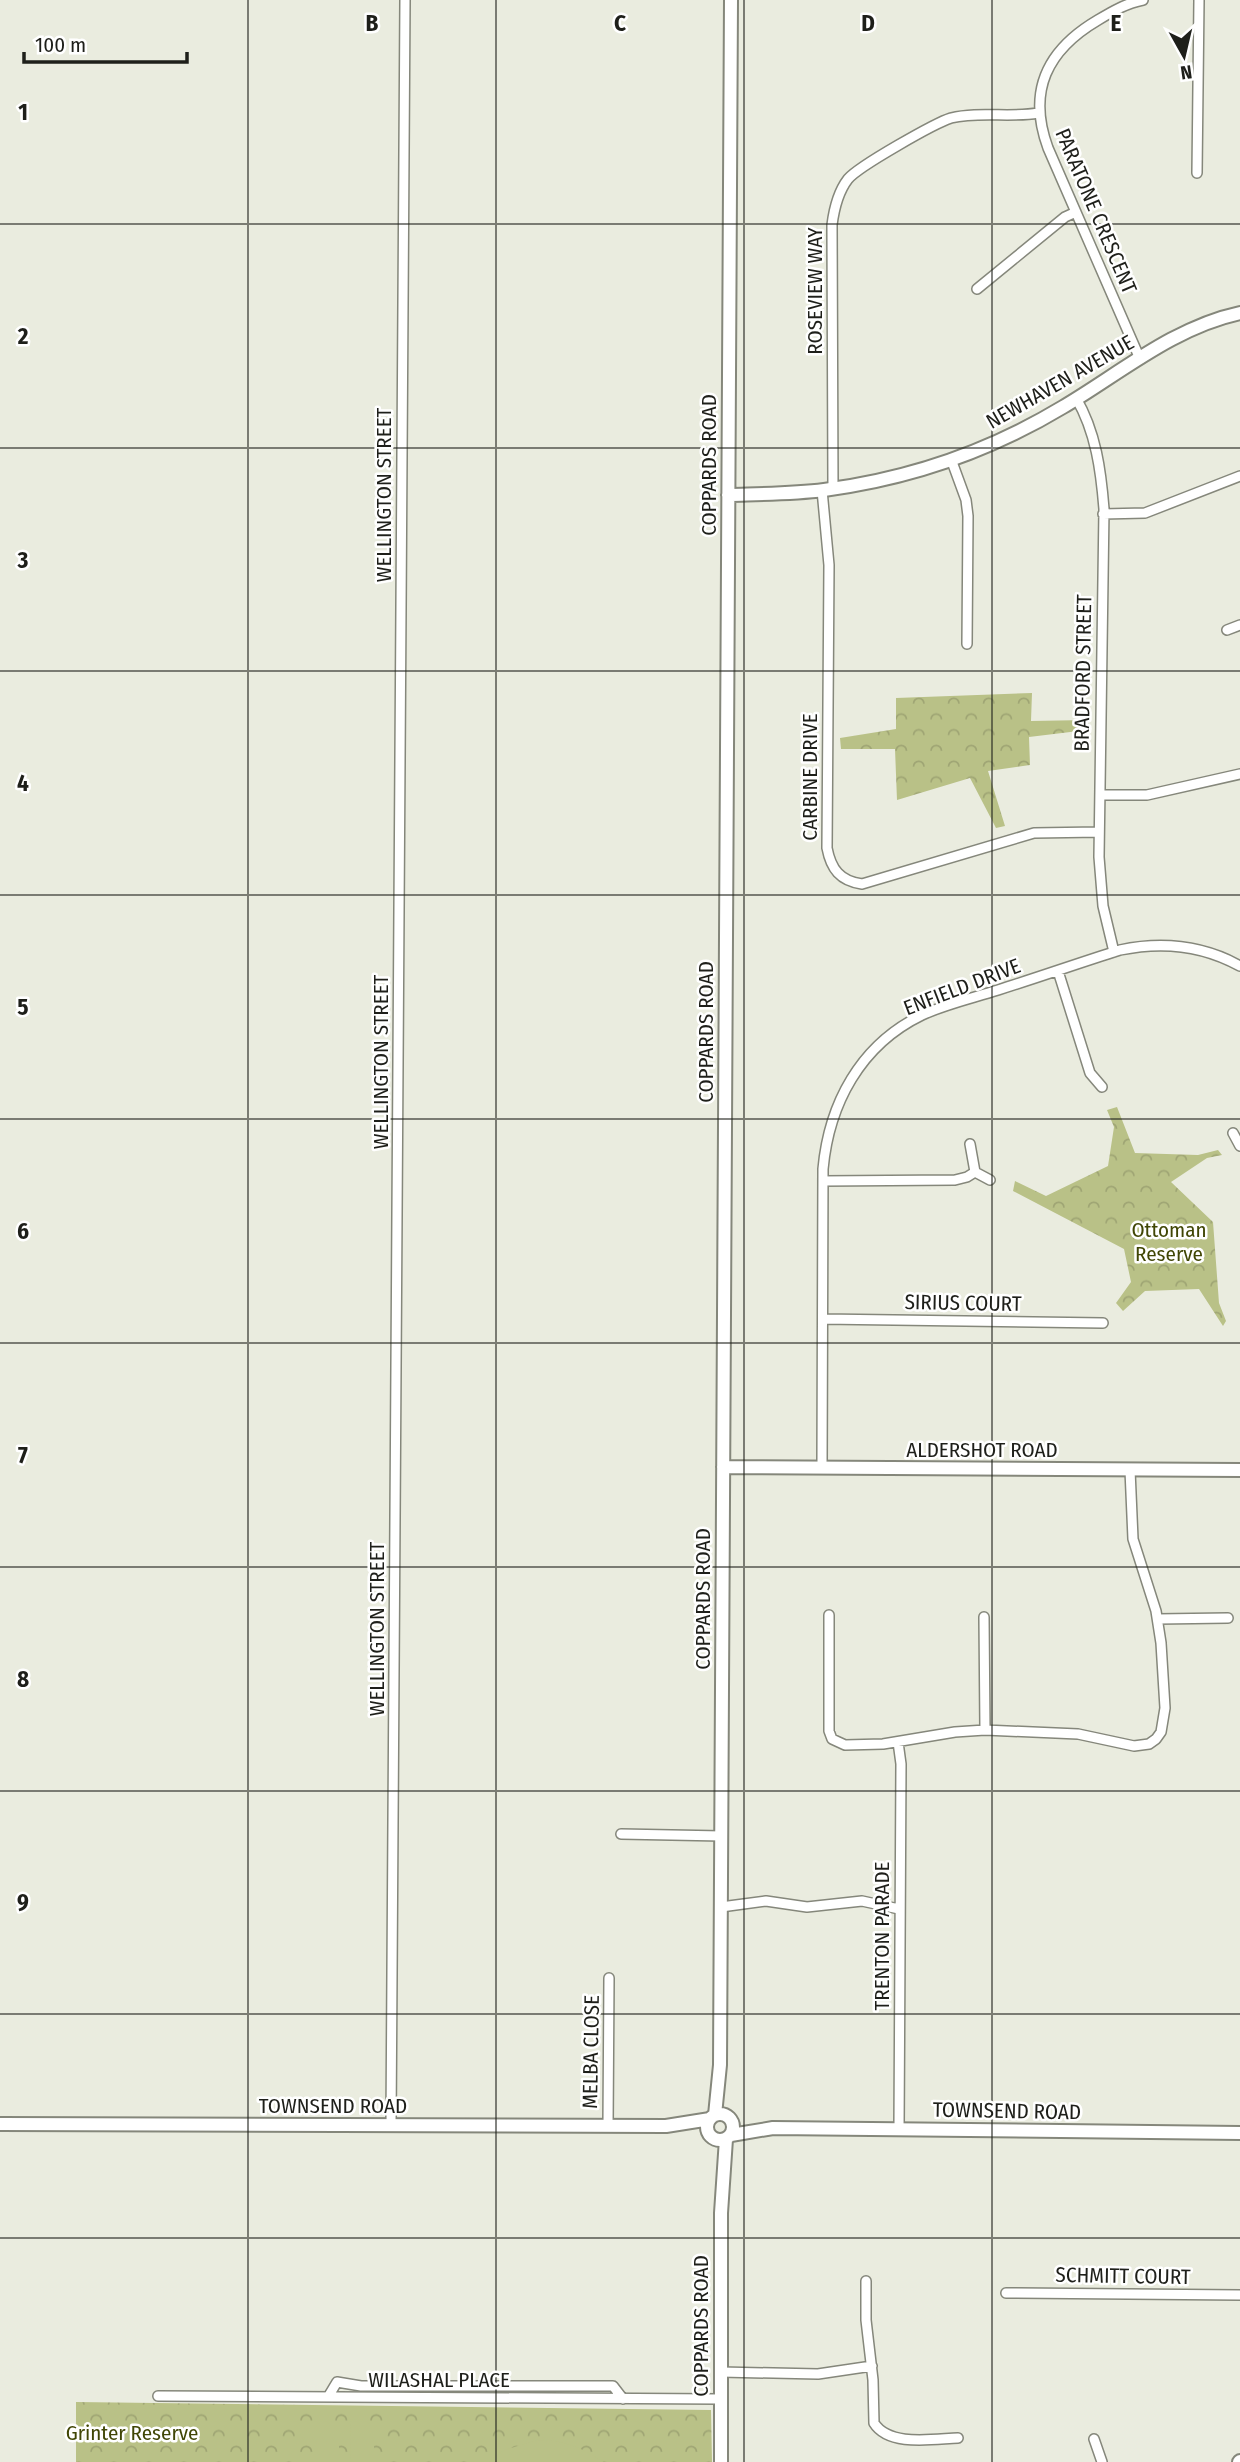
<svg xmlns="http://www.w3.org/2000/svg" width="1240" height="2462" font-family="'Fira Sans Condensed',sans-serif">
  <defs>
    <pattern id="park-crowns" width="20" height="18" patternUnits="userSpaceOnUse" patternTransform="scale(1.75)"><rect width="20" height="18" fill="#b9c187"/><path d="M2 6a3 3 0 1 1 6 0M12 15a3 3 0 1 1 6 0" fill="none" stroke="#9fa574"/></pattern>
  </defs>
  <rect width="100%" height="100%" fill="#eaecdf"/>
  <!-- park -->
  <path fill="url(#park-crowns)" d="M1032 693 1031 721 1087 720V730L1029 737 1030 765 988 771 1005 826 996 828 970 778 897 800 895 749H841L840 738 896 729V698Z
    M1117 1107 1135 1153 1198 1155 1218 1150 1222 1155 1207 1158 1171 1182 1213 1222 1219 1303 1226 1321 1223 1326 1199 1289 1145 1291 1123 1311 1116 1303 1131 1282 1124 1249 1013 1191 1015 1181 1046 1196 1108 1166 1114 1127 1107 1110Z
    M76 2402 711 2410 712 2462H76Z"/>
  <!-- garden -->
  <path fill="#b9c187" d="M351 2421H374V2462H350Z
    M315 2422H339V2462H315Z
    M537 2440C567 2441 578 2446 604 2462H489L502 2451Z"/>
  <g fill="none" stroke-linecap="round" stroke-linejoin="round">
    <!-- street casing -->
    <g stroke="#85877b" stroke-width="12">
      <path id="street" d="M1197 173 1199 0
        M977 289 1065 217 1076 212
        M1140 359 1048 148C1027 91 1047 50 1098 20 1113 11 1127 3 1143 0
        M1076 398C1096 432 1101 471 1104 509L1099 857 1103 906 1114 952
        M951 459 966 500 968 516 967 644
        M833 488 832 225C834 209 838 192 848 179 859 166 935 123 951 118 979 111 1010 118 1038 113
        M822 490 829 565 827 848C831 869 840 881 862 884L1034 833 1099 832
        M1103 514 1145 513 1240 476
        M1227 630 1240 625
        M1100 795H1147L1240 774
        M1058 971 1090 1073 1102 1087
        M1233 1133 1240 1146
        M970 1144 975 1172 990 1180
        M823 1181 955 1180 967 1177 975 1172
        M823 1319 1103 1323
        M822 1468 823 1169C829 1104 860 1045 922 1015 946 1004 973 998 998 990 1039 977 1079 963 1120 950 1163 941 1202 945 1240 966
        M829 1615V1731L832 1739 845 1745 883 1744 955 1732 985 1730 1078 1734 1134 1746 1149 1744 1156 1739 1161 1732 1165 1708 1161 1643 1156 1611 1133 1539 1130 1470
        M984 1617 985 1730
        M1158 1619 1228 1618
        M898 1742 901 1764 899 2130
        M621 1834 722 1836
        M721 1907 766 1901 807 1907 862 1901 899 1909
        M391 2125 405 0
        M608 2126 609 1978
        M866 2281V2320L873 2380 874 2423C889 2447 933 2439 958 2438
        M1006 2293 1240 2295
        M721 2372 818 2374 872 2366
        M158 2396 720 2399
        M328 2397 337 2382 361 2386H613L623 2399
        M1094 2439 1102 2462"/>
    </g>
    <!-- secondary casing -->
    <g stroke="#85877b" stroke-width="16">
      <path id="secondary" d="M728 495C760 494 792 494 824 490 908 479 990 451 1063 407 1119 374 1174 327 1240 313
        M723 1467 1240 1470
        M707 2127a13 13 0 1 1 26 0a13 13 0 1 1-26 0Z
        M715 2115 720 2065 731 0
        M0 2124 666 2126 710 2119
        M731 2135 773 2128 1240 2133
        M721 2462V2213L726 2139
        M1239 2462 1240 2461"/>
    </g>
    <!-- street -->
    <use href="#street" stroke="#fff" stroke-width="9"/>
    <!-- secondary -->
    <use href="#secondary" stroke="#fff" stroke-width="12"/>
  </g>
  <!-- grid -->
  <path fill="none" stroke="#1e1f1a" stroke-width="2" stroke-opacity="0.55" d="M248 0V2462M496 0V2462M744 0V2462M992 0V2462M0 224H1240M0 448H1240M0 671H1240M0 895H1240M0 1119H1240M0 1343H1240M0 1567H1240M0 1791H1240M0 2014H1240M0 2238H1240"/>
  <g text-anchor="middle" stroke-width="5" stroke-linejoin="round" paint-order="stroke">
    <!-- street labels -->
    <g font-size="21" fill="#1e1f1a" stroke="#fff">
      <text transform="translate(1096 211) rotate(67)" y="7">PARATONE CRESCENT</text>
      <text transform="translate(815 291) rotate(-90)" y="7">ROSEVIEW WAY</text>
      <text transform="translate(1060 382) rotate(-30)" y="7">NEWHAVEN AVENUE</text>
      <text transform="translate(709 465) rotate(-90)" y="7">COPPARDS ROAD</text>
      <text transform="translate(384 495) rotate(-90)" y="7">WELLINGTON STREET</text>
      <text transform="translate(1083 673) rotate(-89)" y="7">BRADFORD STREET</text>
      <text transform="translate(810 777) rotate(-90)" y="7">CARBINE DRIVE</text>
      <text transform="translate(962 987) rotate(-21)" y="7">ENFIELD DRIVE</text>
      <text transform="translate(706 1032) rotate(-90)" y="7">COPPARDS ROAD</text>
      <text transform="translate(381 1062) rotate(-90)" y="7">WELLINGTON STREET</text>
      <text transform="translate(963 1303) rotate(1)" y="7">SIRIUS COURT</text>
      <text x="982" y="1457">ALDERSHOT ROAD</text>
      <text transform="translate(703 1599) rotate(-90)" y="7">COPPARDS ROAD</text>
      <text transform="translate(377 1629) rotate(-90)" y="7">WELLINGTON STREET</text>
      <text transform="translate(882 1936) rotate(-90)" y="7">TRENTON PARADE</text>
      <text transform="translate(591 2052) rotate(-89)" y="7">MELBA CLOSE</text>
      <text x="333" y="2113">TOWNSEND ROAD</text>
      <text transform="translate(1007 2111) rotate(1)" y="7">TOWNSEND ROAD</text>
      <text transform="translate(1123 2276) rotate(1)" y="7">SCHMITT COURT</text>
      <text transform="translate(701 2326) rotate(-90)" y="7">COPPARDS ROAD</text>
      <text x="439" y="2387">WILASHAL PLACE</text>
    </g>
    <!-- park labels -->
    <g font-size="21" fill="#404605" stroke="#fff">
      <text x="1169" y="1237">Ottoman<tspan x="1169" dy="24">Reserve</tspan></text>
      <text x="132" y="2440">Grinter Reserve</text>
    </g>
  </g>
  <g font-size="23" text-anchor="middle" font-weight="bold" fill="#1e1f1a" stroke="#fff" stroke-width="5" stroke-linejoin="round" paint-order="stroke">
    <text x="372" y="31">B</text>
    <text x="620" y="31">C</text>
    <text x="868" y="31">D</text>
    <text x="1116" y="31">E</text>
    <text x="23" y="120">1</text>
    <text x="23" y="344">2</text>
    <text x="23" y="568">3</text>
    <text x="23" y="791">4</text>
    <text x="23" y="1015">5</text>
    <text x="23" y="1239">6</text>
    <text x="23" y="1463">7</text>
    <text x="23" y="1687">8</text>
    <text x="23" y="1910">9</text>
  </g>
  <!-- north arrow -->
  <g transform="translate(1184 56) rotate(172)" stroke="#ffffff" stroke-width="5" paint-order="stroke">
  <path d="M0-5L12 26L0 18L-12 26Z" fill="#1e1f1a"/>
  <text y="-10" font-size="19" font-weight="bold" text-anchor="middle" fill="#1e1f1a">N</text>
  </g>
  <!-- scale -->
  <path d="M24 52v10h163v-10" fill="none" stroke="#1e1f1a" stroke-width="3.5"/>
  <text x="35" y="52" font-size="21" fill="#1e1f1a" stroke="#ffffff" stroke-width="5" paint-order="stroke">100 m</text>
</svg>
